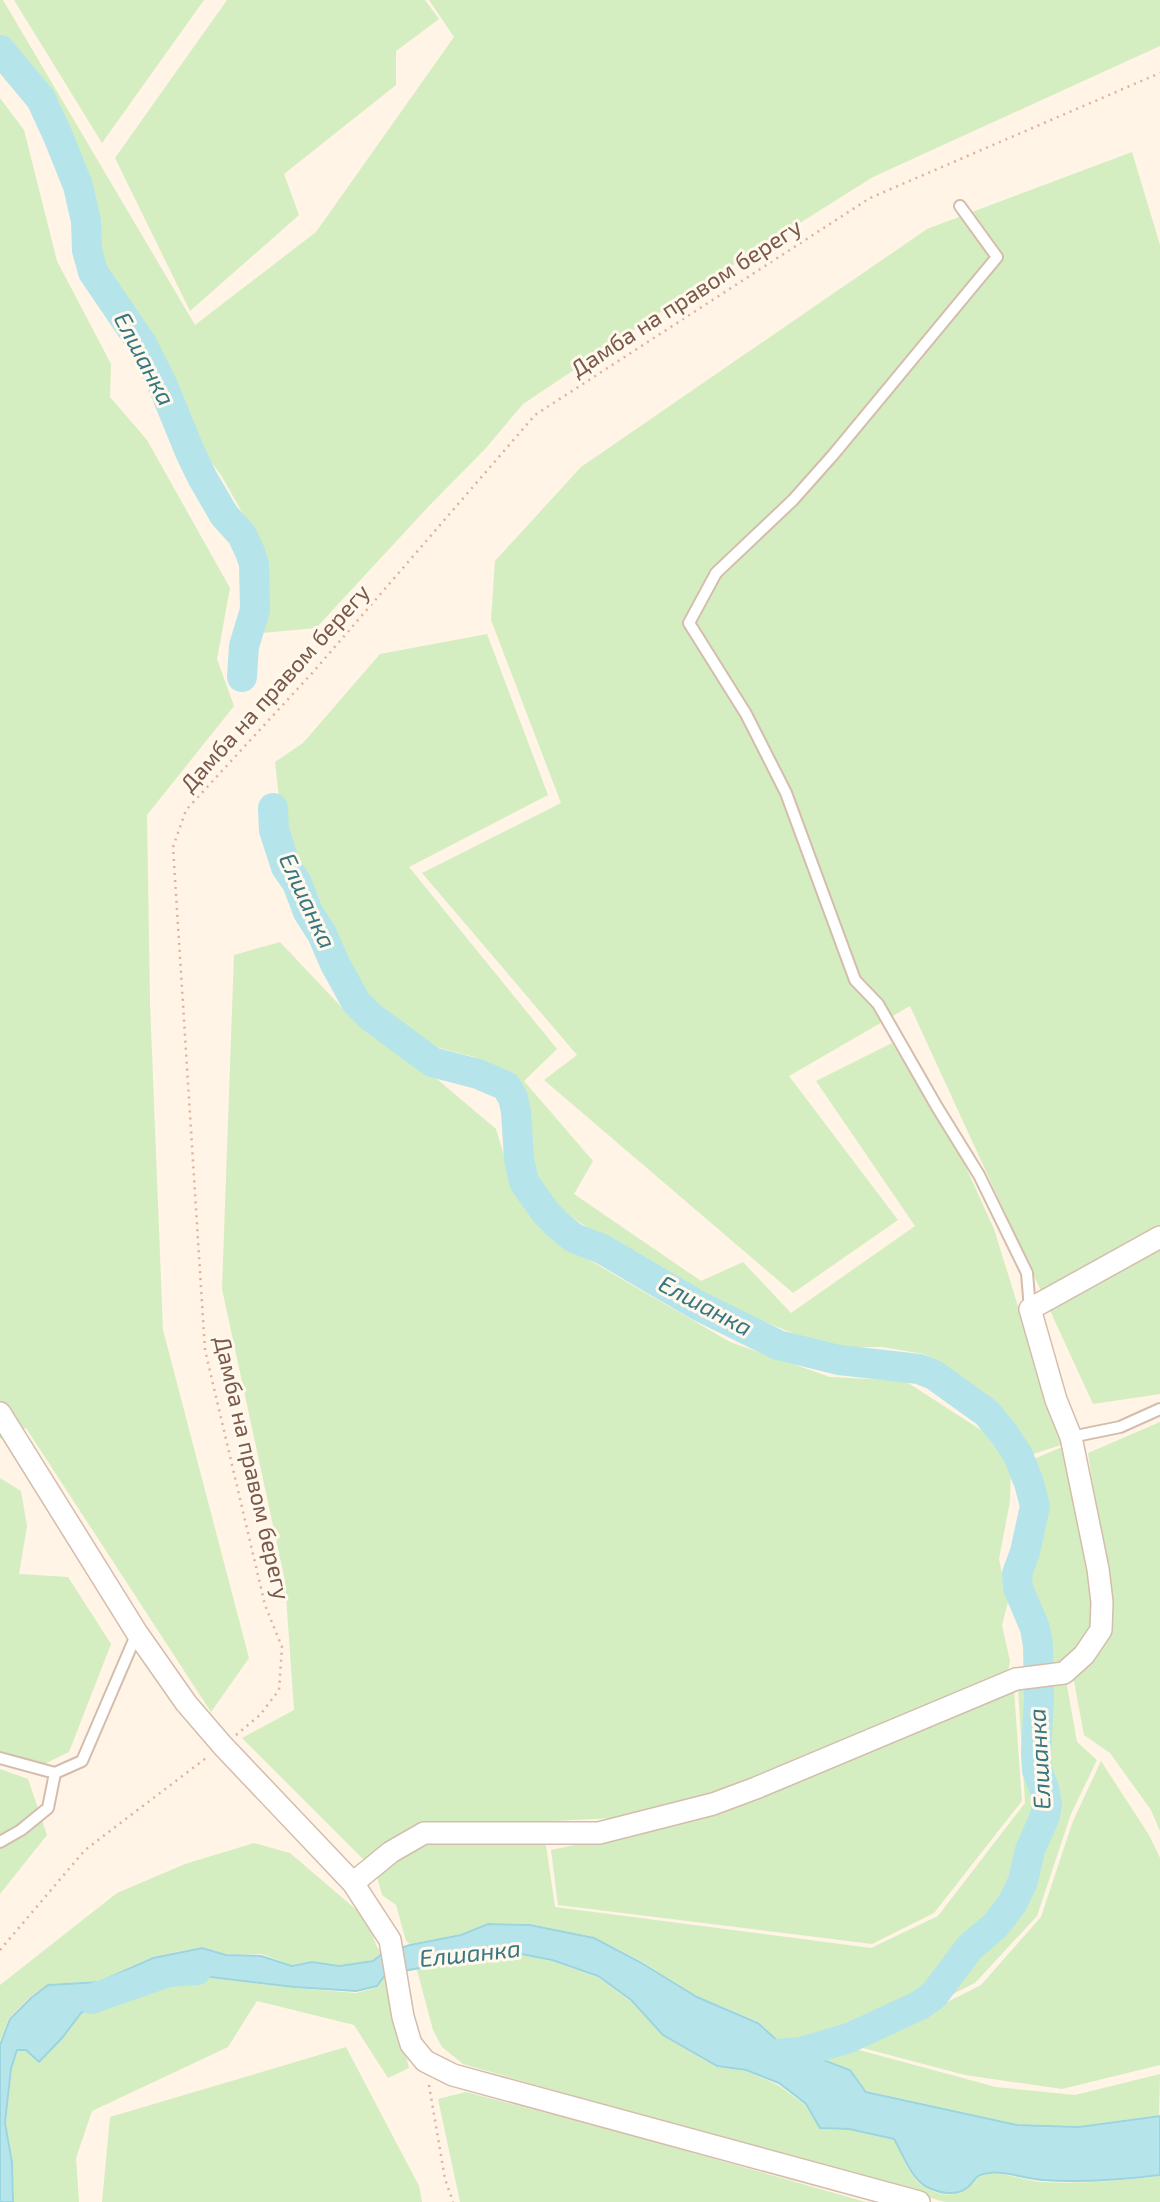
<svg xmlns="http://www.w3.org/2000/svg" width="1160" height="2202" font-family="'Exo 2',sans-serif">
  <rect width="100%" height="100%" fill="#fff4e5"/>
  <!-- green -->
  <path fill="#d4eec1" d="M0 0H3L195 325 316 232 454 37 429 0H1160V46L873 177 698 287 523 404 486 448 428 507 316 628 252 634 265 597 247 521 221 475 199 446 186 423 173 379 131 302 101 268 91 242 89 207 79 174 41 83 0 38Z
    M14 0H204L102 143Z
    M227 0H425L439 19 396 51V85L284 174 299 215 190 311 115 158Z
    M0 98 24 130 57 261 111 364 110 397 147 440 230 588 217 659 234 706 147 815 150 1003 163 1330 249 1658 211 1712 26 1428 0 1439Z
    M1132 152 1160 245V1394L1093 1404 910 1006 789 1076 898 1220 793 1293 544 1080 577 1055 422 873 561 803 491 620 495 561 581 467 927 229Z
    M487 634 548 795 409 867 557 1049 524 1081 593 1161 574 1194 701 1281 743 1262 791 1313 915 1226 816 1081 892 1043 959 1152 994 1229 1061 1445 1027 1456 1019 1438 997 1406 965 1379 924 1354 882 1347H846L802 1337 718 1303 637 1259 562 1211 536 1183 527 1161 521 1134 519 1099 505 1071 474 1057 436 1047 410 1032 371 1001 351 975 333 931 307 888 290 852 281 816 275 762 303 743 380 654Z
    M280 942 347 1013 418 1063 496 1129 511 1179 560 1243 730 1342 830 1377 905 1381 984 1432 1011 1470 1010 1501 999 1559 1008 1602 1002 1625 1010 1661 1008 1671 733 1788 616 1818 424 1827 363 1859 242 1738 294 1710 285 1581 222 1289 234 955Z
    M1160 1422V1831L1151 1810 1110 1753 1084 1735 1073 1676 1101 1649 1112 1614 1088 1453Z
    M1062 1447 1097 1601 1094 1629 1078 1650 1061 1662 1039 1664 1040 1641 1019 1567 1030 1536 1038 1496 1029 1461Z
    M0 1478 21 1491 27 1526 19 1574 68 1577 111 1644 69 1752 44 1764 0 1751Z
    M1066 1680 1077 1742 1097 1760 1071 1814 1037 1916 975 1983 848 2047 996 2087 1075 2095 1160 2074 1159 2115 1079 2126 1017 2124 867 2091 850 2069 781 2043 759 2022 697 1996 641 1961 594 1937 530 1924 488 1923 461 1934 410 1944 406 1941 396 1905 382 1895 375 1870 430 1842 545 1838 555 1907 871 1948 938 1916 1025 1803 1018 1689Z
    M1014 1690 1022 1801 934 1913 872 1944 558 1905 551 1850 622 1835Z
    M1101 1761 1149 1835 1160 1858V2065L1062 2089 965 2075 859 2047 981 1985 1041 1917 1073 1821Z
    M0 1769 28 1779 47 1835 0 1894Z
    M254 1843 290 1853 366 1918 377 1947 382 1953 373 1960 339 1965 312 1961 292 1965 261 1954H226L202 1947 181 1951 152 1957 99 1981 48 1984 30 1997 9 2018 0 2041V1985L117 1893 185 1864Z
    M521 1955 551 1961 597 1977 630 2001 663 2036 716 2067 746 2071 778 2085 805 2105 820 2129 849 2130 894 2140C902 2155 910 2180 926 2188 939 2195 955 2198 967 2188 975 2182 977 2176 988 2174 1001 2171 1026 2181 1041 2182 1082 2184 1120 2181 1160 2176V2202H945L463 2064 442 2047 433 2030 417 1970 490 1956Z
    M169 1973 294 1988 356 1993 378 1987 386 1975 409 2068 388 2078 354 2025 257 2001 228 2047 92 2111 76 2158 79 2202H14L13 2162 6 2123 12 2069 18 2051H26L39 2064 62 2039 81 2014 136 1982Z
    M346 2047 419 2186 422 2202H102L110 2117Z
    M466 2092 641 2138 866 2202H460L438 2099Z"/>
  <!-- water -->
  <path fill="#b6e4eb" stroke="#9bd5de" stroke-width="2" d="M488 1924 530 1925 594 1938 640 1962 697 1997 758 2023 781 2044 850 2070 866 2092 1017 2125 1079 2127 1160 2116V2175C1120 2180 1082 2183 1042 2180 1026 2179 1002 2170 989 2173 974 2175 976 2180 968 2187 956 2197 939 2193 927 2187 911 2179 903 2154 894 2139L849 2129 820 2128 806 2104 779 2083 746 2070 717 2066 663 2035 631 2000 598 1976 552 1960 521 1954 490 1956 386 1974 377 1986 356 1991 294 1987 169 1972 136 1981 81 2013 62 2038 39 2062 26 2050H17L11 2069 5 2123 12 2162 13 2200V2202H0V2045L10 2019 31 1998 48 1985 99 1982 153 1958 202 1948 226 1955 261 1956 292 1966 312 1962 339 1966 373 1961 382 1954 410 1945 461 1935Z"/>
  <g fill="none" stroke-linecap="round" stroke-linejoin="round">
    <!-- river -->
    <path stroke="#b6e4eb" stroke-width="30" d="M0 50 41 99 58 136 78 186 86 221 87 250 93 272 142 344 163 386 190 452 202 477 224 515 242 535 250 552 254 564 255 610 244 646 242 677
      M273 808 274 830 286 867 297 883 308 912 322 934 335 964 356 1002 371 1017 432 1062 478 1074 506 1086 513 1098 516 1111 519 1159 524 1182 546 1213 560 1227 574 1238 602 1249 699 1306 778 1345 839 1360 919 1369 934 1375 987 1413 1004 1434 1018 1455 1029 1483 1035 1506 1025 1552 1017 1574 1018 1588 1035 1628 1038 1645 1039 1699 1036 1753 1037 1770 1044 1788 1047 1804 1045 1816 1030 1850 1023 1881 1012 1904 995 1926 970 1947 934 1995 920 2005 849 2038 801 2052 761 2055
      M91 1999 168 1972 197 1970"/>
    <!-- lane casing -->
    <g stroke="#d4bdac" stroke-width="14">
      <path id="lane" d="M960 206 997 257 833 455 793 500 716 573 689 623 746 714 786 793 855 980 878 1004 937 1107 979 1175 1027 1273 1030 1309
        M1071 1437 1120 1427 1160 1409
        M0 1758 55 1773 82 1761 137 1633
        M0 1842 21 1830 48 1808 55 1773"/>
    </g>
    <!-- street casing -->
    <g stroke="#d4bdac" stroke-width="24">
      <path id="street" d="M0 1413 137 1633 186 1703 223 1746 353 1883 390 1940 403 2017 411 2044 425 2061 453 2075 919 2202
        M353 1883 391 1852 424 1833H599L713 1804 756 1788 1016 1679 1064 1673 1084 1655 1101 1630 1102 1602 1098 1569 1071 1437 1056 1400 1030 1309 1160 1237"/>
    </g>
    <!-- path -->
    <path stroke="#dcb39c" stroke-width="2.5" stroke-dasharray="2 5" stroke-linecap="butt" d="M236 1735 260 1715 279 1690 282 1647 265 1605 205 1350 173 847 186 810 314 671 535 415 870 198 1160 73
      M0 1950 85 1850 206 1758
      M429 2085 445 2179 453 2202"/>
    <!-- lane -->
    <use href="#lane" stroke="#fff" stroke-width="10"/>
    <!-- street -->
    <use href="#street" stroke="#fff" stroke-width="21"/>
  </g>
  <g text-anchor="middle" stroke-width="6" stroke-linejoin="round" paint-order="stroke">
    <!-- street labels -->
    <g font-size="23" fill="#7b5847" stroke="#fff8ed">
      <text transform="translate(686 298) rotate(-33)" y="8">Дамба на правом берегу</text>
      <text transform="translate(275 688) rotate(-48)" y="8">Дамба на правом берегу</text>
      <text transform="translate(252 1468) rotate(77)" y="8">Дамба на правом берегу</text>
    </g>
    <!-- water labels -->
    <g font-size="24" font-style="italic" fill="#387782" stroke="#fff8ed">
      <text transform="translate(144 359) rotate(62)" y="8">Елшанка</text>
      <text transform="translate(307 901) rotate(65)" y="8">Елшанка</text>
      <text transform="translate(705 1306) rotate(28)" y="8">Елшанка</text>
      <text transform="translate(1040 1759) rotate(-93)" y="8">Елшанка</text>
      <text transform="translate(470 1954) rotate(-6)" y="8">Елшанка</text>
    </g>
  </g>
</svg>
